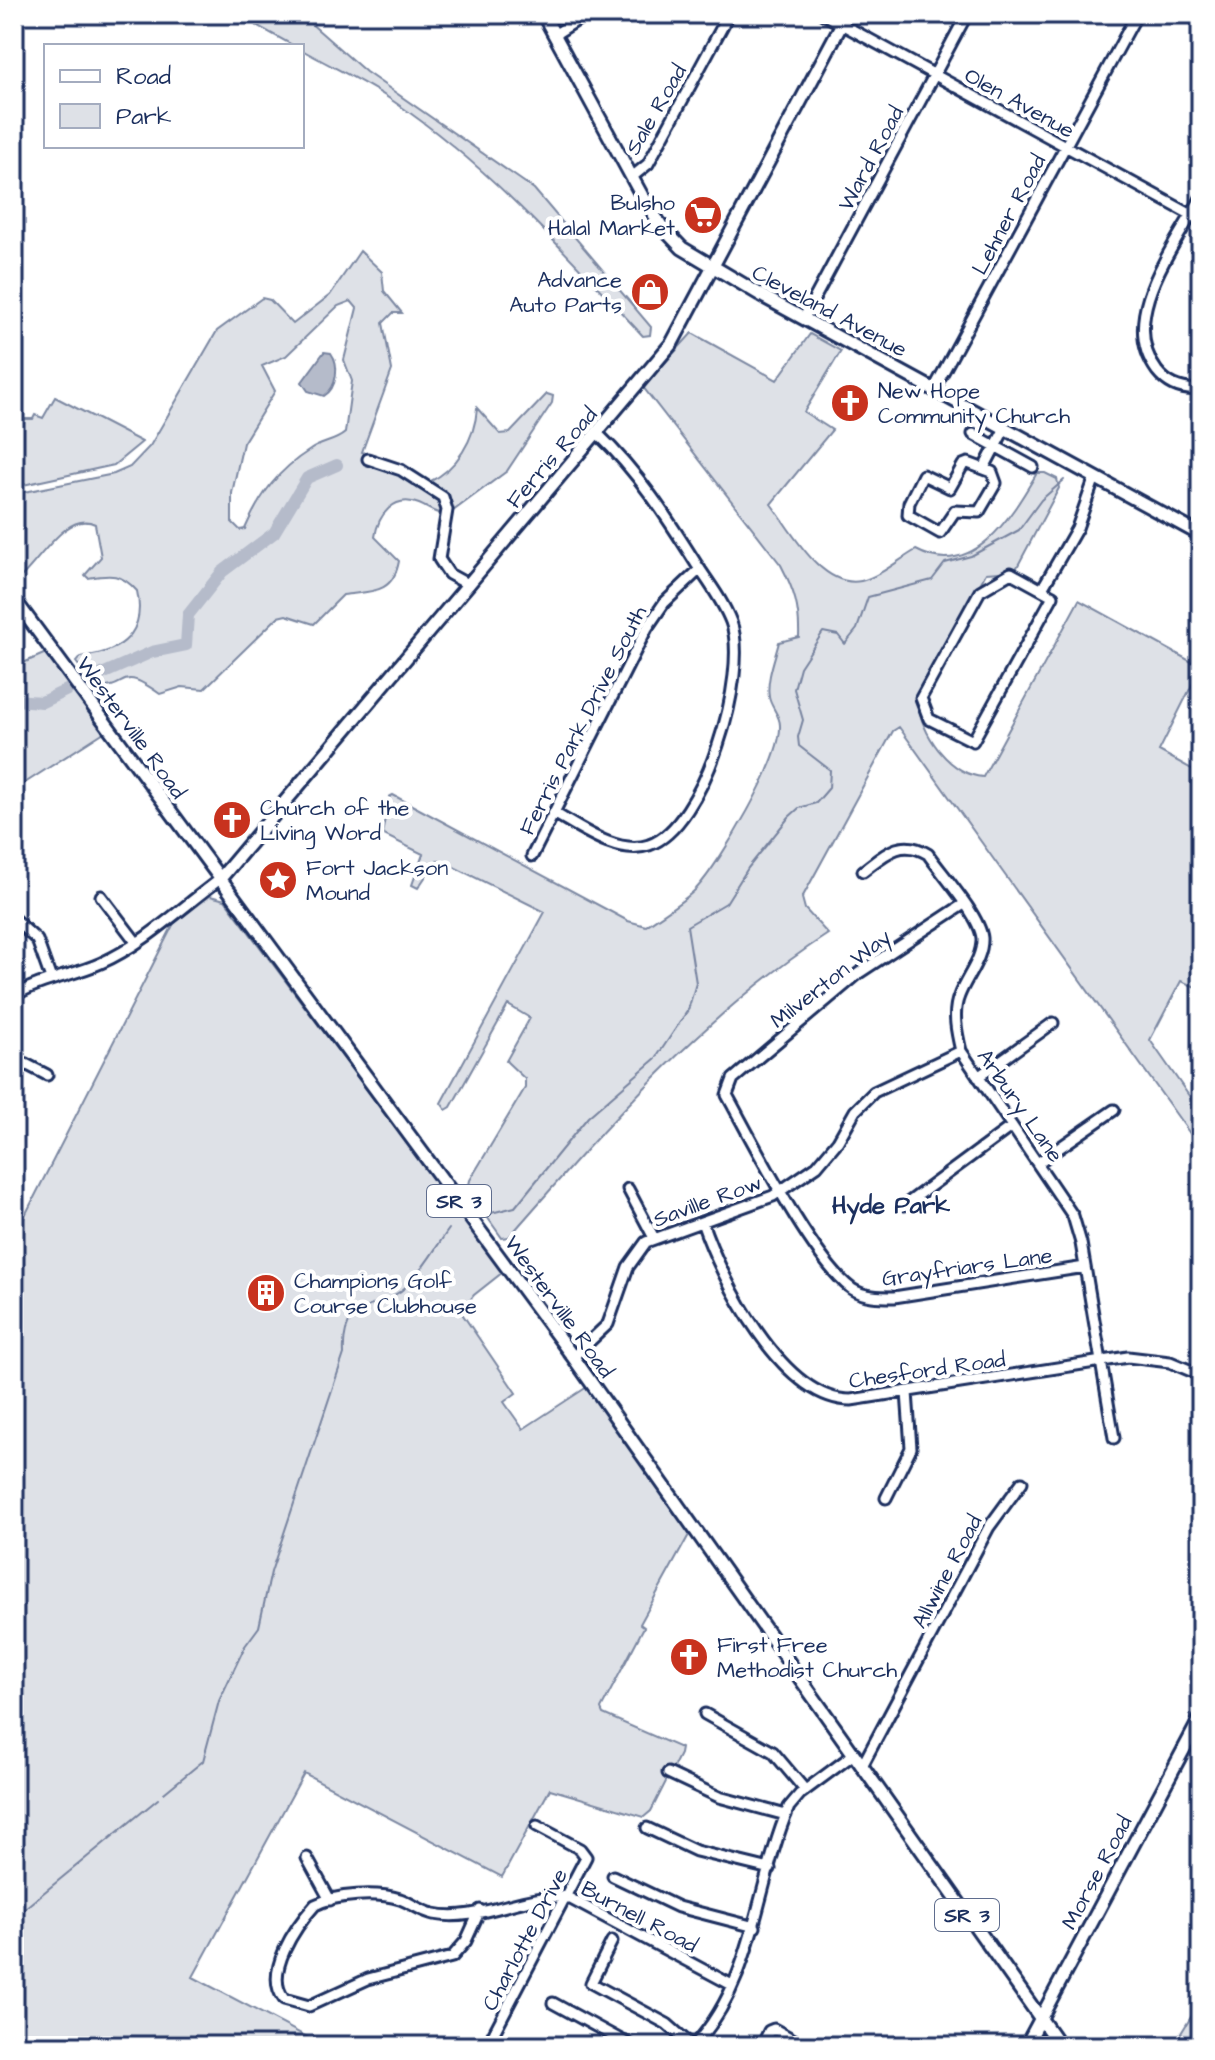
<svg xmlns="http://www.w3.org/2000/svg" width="1215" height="2060" font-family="'Architects Daughter',sans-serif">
  <rect width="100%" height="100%" fill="#fff"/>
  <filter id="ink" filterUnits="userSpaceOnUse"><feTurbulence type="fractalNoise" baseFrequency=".0125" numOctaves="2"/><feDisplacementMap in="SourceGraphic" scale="16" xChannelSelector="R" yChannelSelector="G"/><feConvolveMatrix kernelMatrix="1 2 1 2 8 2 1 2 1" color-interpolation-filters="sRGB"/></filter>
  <g filter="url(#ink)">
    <!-- green -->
    <path fill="#dee1e7" stroke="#7c88a2" stroke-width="2" fill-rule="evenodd" d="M236 14H300L366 72 534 189 651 327 650 335 643 336C565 252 489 166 393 101 365 82 332 67 302 50V46H294Z
      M360 251 382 272 384 291 402 313H393L383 323 392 370 362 452 429 482C457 469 475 439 477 408L500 434 510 433 547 394 553 396 552 403 507 471 449 514C436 515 431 509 419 504 394 494 378 515 375 537L399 561C393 595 370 591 343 595L314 624 286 615 278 617 204 689 182 687 160 694C116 663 131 690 96 687L76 662C82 654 84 657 93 655 128 648 145 627 137 591 121 573 111 574 88 578L85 575 101 557 95 524C65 509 36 568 14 583V494L114 474 130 467 150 446 217 331 262 298 270 300 293 324 330 295ZM351 301 357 308 344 360 352 381 345 433C335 442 321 442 310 450 278 470 260 495 245 529L240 530 232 522V493L243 443 275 391 262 366 286 356 338 306Z
      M692 333 777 380 810 334 841 351 804 412 832 430 771 504C791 530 821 589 861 581 879 577 900 559 916 550 974 581 1012 515 1037 473H1045L1057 479 1059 488 1015 571 986 573 918 701C920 733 949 774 983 777L1079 600 1201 667 1159 751 1201 774V989L1181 981 1150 1040 1201 1113V1149L899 727 893 731 802 898 805 909 828 934C704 1014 605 1127 509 1237L502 1238 468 1190 470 1180 525 1088V1079L506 1061 530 1018 508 1005 451 1107 446 1110 441 1103 545 912 440 860 436 861 418 888 412 885 423 854 382 834 389 797 393 795 628 921 646 926C662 914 682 903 696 889 720 863 782 760 780 725 780 715 770 706 769 697 766 680 775 658 779 642L799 637C800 608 794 590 781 565L643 387Z
      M55 397 142 442 114 465 14 487V439L25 419H33L35 415 43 418Z
      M46 653 104 732 14 790V667Z
      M210 896 225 900 503 1272 474 1295 461 1312 516 1393 504 1402 523 1429 587 1387 690 1533 640 1624 644 1627 601 1709 603 1714 681 1748 680 1754 651 1811 644 1817 550 1789 502 1877 304 1773 193 1977 324 2046H14V1237L174 923Z
      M1201 2001V2046H1173Z"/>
    <!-- water -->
    <path fill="#b5bbca" stroke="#77839f" stroke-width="2" d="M324 352 331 353C340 365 337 388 324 396L308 391 302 382Z"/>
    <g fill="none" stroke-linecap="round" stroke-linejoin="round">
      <!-- stream -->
      <path stroke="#77839f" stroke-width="2" d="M491 1213 515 1207 588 1117 656 1058 688 1010 696 983 687 926 726 903 748 868 789 817 799 808 816 803 829 788 830 770 799 746 798 737 803 720 794 689 800 667 823 632 838 635 845 644 857 629 868 597 932 580 945 563 971 556 1019 530 1041 500 1064 480
        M164 1793 203 1761 219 1701 245 1646 259 1627 271 1572 344 1354C341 1298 379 1312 407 1286 423 1270 436 1247 449 1229
        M14 1917 158 1799"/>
      <!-- river -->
      <path stroke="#b5bbca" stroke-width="12" d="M84 682 152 652 186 645 188 615 222 572 274 533 307 478 337 465
        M14 700 42 702 69 689"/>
      <!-- minor casing -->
      <g stroke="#1b2f5e" stroke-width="15">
        <path id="minor" d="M823 14 1201 220
          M554 35 587 14
          M632 177 648 164 729 14
          M1201 198C1175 246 1117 317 1157 371 1168 385 1183 391 1201 389
          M804 318 967 14
          M934 389 1137 14
          M973 434 1033 467
          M368 459 401 470 443 497 447 510 439 559 449 574 469 585
          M968 463 992 472 996 483 979 512 955 511 940 533 908 515 909 503 923 475 950 488 963 465Z
          M984 468 1005 428
          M1011 573 1053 596 973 741 929 719 921 698 980 591Z
          M1042 589 1077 528 1095 477
          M554 813C579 827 618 856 649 845 704 827 750 673 731 622 723 601 709 583 697 565 667 517 638 472 598 434
          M532 856 647 628 664 603 700 569
          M863 871C884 855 901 837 928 854 941 873 980 916 982 938 983 959 966 977 959 996 952 1013 957 1034 961 1051L1073 1216 1081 1243 1114 1438
          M101 896 136 942
          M964 904 859 973 733 1079 727 1095C753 1142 813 1261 852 1289 864 1297 880 1297 894 1297L1085 1267
          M14 919 37 940 51 979
          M14 996C41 979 72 976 101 963 144 944 181 908 219 880
          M14 1058 47 1075
          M978 1077 1053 1023
          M1039 1162 1114 1110
          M628 1189 654 1238
          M905 1205 1012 1126
          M702 1222C721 1278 782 1400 851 1400L1128 1357 1170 1362 1201 1375
          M573 1357 608 1324 628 1267 646 1242 773 1196 817 1166 838 1141 855 1111 874 1092 961 1051
          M886 1498 911 1448 907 1392
          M705 1714 773 1752 805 1790
          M862 1766 989 1527 1022 1482
          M668 1773 719 1797 786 1815
          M647 1828 696 1851 770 1869
          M307 1858 330 1900
          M613 1876 678 1907 755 1927
          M480 1910 466 1941 452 1957 368 1979 309 2006 284 1999C263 1973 296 1926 315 1905 336 1894 377 1892 400 1899 411 1903 422 1912 434 1914 478 1923 523 1893 567 1897L732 1985
          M612 1941 591 1983 667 2024 692 2046
          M553 2003 632 2046
          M487 2046 586 1857 580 1849 537 1826
          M694 2046C756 1978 755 1887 789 1807L800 1794 854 1754
          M762 2046 769 2031 774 2029 805 2046"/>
      </g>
      <!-- major casing -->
      <g stroke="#1b2f5e" stroke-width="17">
        <path id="major" d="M543 14 642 196 662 227 682 248 766 298 1201 535
          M14 599 573 1357 1060 2046
          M219 880 672 343 847 14
          M1026 2046 1201 1717"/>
      </g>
      <!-- minor -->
      <use href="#minor" stroke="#fff" stroke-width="9"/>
      <!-- major -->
      <use href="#major" stroke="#fff" stroke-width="11"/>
    </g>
  </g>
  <!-- icons -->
  <defs>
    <g id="supermarket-disc" transform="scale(2)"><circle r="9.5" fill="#c8321e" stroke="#fff"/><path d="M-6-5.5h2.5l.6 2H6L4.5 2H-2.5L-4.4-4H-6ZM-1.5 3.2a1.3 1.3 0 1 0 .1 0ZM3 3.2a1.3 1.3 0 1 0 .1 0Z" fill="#fff"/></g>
    <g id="shop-disc" transform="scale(2)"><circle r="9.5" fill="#c8321e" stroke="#fff"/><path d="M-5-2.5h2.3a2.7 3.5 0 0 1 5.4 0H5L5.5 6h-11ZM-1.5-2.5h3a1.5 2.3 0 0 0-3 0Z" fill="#fff"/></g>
    <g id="church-disc" transform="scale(2)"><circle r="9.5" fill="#c8321e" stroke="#fff"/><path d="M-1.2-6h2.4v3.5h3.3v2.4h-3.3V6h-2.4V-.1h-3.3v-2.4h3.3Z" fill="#fff"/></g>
    <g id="sight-disc" transform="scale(2)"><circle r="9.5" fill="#c8321e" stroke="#fff"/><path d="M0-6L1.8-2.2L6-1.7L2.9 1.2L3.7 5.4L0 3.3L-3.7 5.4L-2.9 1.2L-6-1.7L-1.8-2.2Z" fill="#fff"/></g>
    <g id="building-disc" transform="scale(2)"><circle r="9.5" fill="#c8321e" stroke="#fff"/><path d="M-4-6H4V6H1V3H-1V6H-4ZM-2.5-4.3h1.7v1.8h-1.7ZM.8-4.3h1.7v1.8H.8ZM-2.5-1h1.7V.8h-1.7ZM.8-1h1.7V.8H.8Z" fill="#fff"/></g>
  </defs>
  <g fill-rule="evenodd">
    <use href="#supermarket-disc" x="703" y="215"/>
    <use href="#shop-disc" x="650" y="292"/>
    <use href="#church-disc" x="850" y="403"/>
    <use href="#church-disc" x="232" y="820"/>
    <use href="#sight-disc" x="278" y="880"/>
    <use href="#building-disc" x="266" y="1293"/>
    <use href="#church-disc" x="689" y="1657"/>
  </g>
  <g text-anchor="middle" stroke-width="8" stroke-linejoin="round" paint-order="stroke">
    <!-- shield labels -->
    <g fill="#fff" stroke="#5f6d8e" stroke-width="2">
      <rect x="427" y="1185" width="64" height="32" rx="6"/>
      <rect x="935" y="1899" width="64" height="32" rx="6"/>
    </g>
    <g font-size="20" font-weight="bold" fill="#1b2f5e">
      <text x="459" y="1208">SR 3</text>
      <text x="967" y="1922">SR 3</text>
    </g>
    <!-- street labels -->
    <g font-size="22" fill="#1b2f5e" stroke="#fff">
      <text transform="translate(1020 102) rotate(29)" y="8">Olen Avenue</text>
      <text transform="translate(655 109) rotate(-60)" y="8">Sale Road</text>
      <text transform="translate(870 158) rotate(-62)" y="8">Ward Road</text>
      <text transform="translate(1008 214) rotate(-62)" y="8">Lehner Road</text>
      <text transform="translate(830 310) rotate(28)" y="8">Cleveland Avenue</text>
      <text transform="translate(551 457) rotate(-49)" y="8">Ferris Road</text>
      <text transform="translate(582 720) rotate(-63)" y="8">Ferris Park Drive South</text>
      <text transform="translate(132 727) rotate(54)" y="8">Westerville Road</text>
      <text transform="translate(830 978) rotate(-38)" y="8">Milverton Way</text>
      <text transform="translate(1021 1105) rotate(55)" y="8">Arbury Lane</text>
      <text transform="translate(707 1200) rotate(-20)" y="8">Saville Row</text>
      <text transform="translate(967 1266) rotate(-8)" y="8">Grayfriars Lane</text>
      <text transform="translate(560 1306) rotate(54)" y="8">Westerville Road</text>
      <text transform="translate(927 1369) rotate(-8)" y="8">Chesford Road</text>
      <text transform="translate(946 1571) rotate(-62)" y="8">Allwine Road</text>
      <text transform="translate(1096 1872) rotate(-62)" y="8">Morse Road</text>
      <text transform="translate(640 1916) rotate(28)" y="8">Burnell Road</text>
      <text transform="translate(524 1939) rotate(-62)" y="8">Charlotte Drive</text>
    </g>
    <!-- poi labels -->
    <g font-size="22" fill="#1b2f5e" stroke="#fff" text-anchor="start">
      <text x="675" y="210" text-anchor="end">Bulsho<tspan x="675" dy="25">Halal Market</tspan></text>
      <text x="622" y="287" text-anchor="end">Advance<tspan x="622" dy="25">Auto Parts</tspan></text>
      <text x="878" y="398">New Hope<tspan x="878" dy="25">Community Church</tspan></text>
      <text x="260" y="815">Church of the<tspan x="260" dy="25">Living Word</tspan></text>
      <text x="306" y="875">Fort Jackson<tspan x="306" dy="25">Mound</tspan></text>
      <text x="294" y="1288">Champions Golf<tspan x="294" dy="25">Course Clubhouse</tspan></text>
      <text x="717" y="1652">First Free<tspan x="717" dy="25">Methodist Church</tspan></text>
    </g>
    <!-- neighbourhood labels -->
    <g font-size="24" font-weight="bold" fill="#1b2f5e" stroke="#fff">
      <text x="891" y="1213">Hyde Park</text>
    </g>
  </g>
  <!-- margin -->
  <rect width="1215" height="2060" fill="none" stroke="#fff" stroke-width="48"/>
  <rect x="24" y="24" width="1167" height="2012" fill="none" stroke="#1b2f5e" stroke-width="3" filter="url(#ink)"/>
  <!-- legend -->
  <rect x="44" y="44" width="260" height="104" fill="#ffffff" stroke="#a4acbf" stroke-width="2"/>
  <rect x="60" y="70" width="40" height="12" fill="#ffffff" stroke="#a4acbf" stroke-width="2"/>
  <text x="116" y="84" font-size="24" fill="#1b2f5e">Road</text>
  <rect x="60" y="104" width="40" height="24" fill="#dee1e7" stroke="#a4acbf" stroke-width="2"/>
  <text x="116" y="124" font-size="24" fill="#1b2f5e">Park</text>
</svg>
